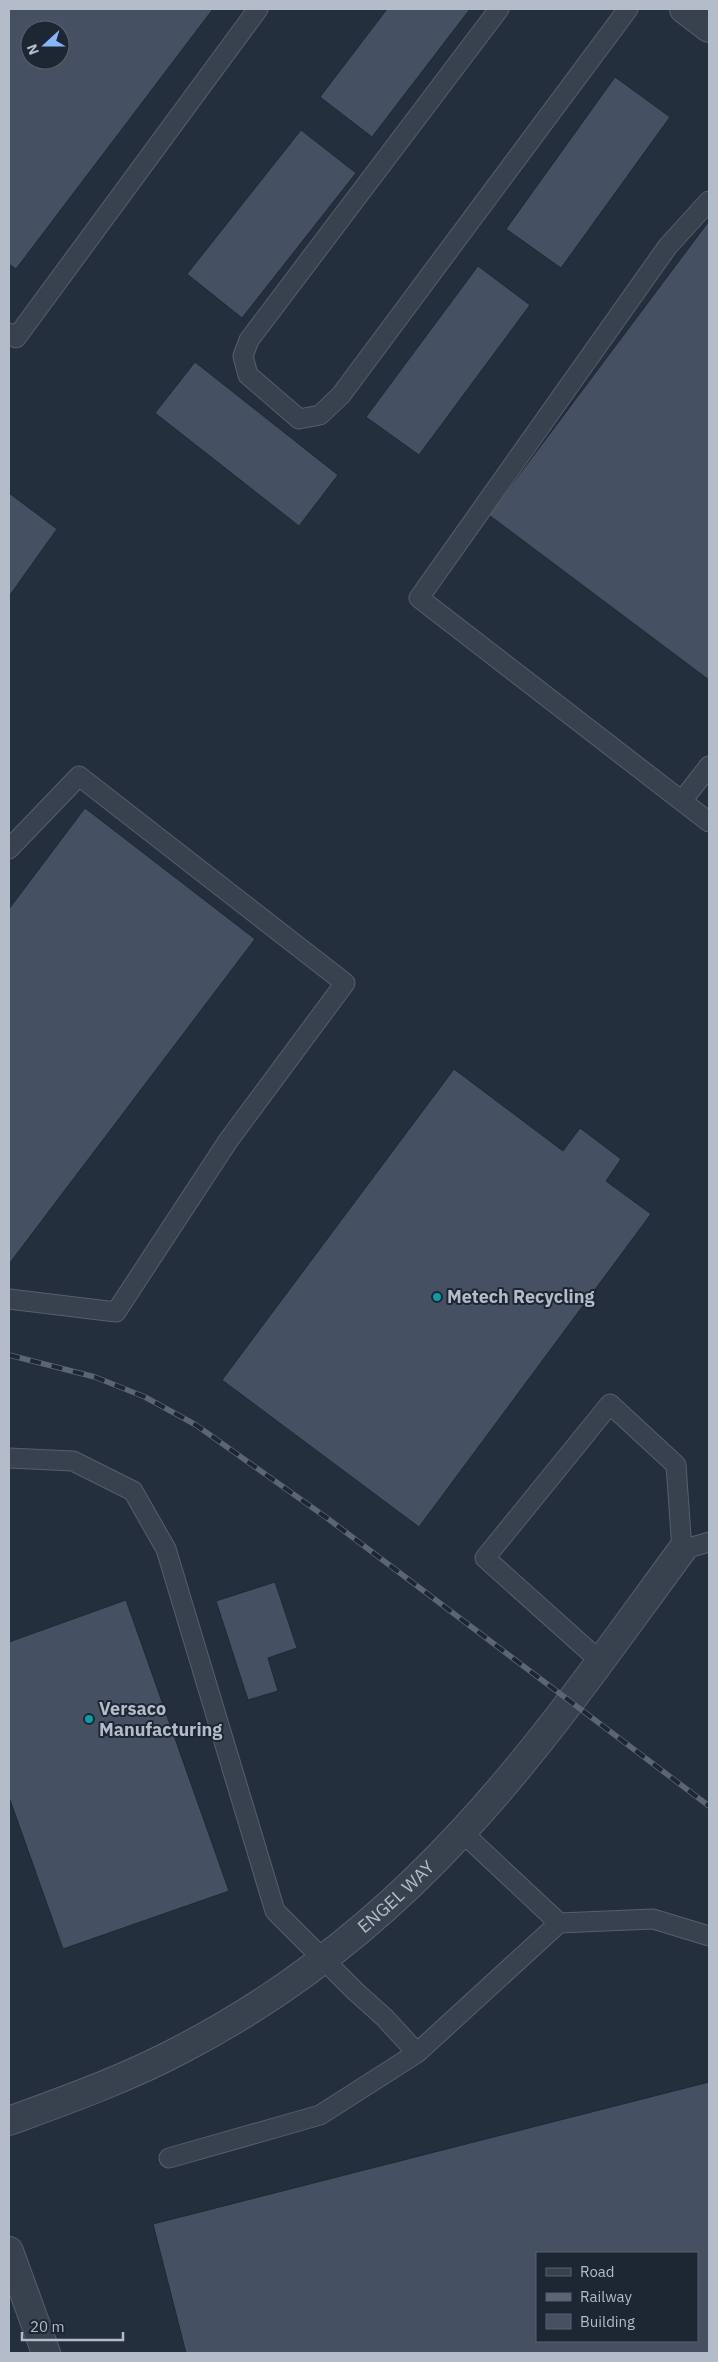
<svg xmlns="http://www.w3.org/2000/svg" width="718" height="2362" font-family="'IBM Plex Sans',sans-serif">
  <rect width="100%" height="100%" fill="#242f3e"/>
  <!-- building -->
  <path fill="#455162" stroke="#1f2835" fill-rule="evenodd" d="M9 9H213L16 269 9 264ZM30 30H60V60H30Z
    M387 9H470L372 137 320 97Z
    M615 77 670 117 561 268 506 229Z
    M301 130 356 173 242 318 187 274Z
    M709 221V680L489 515Z
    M478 266 530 305 419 455 366 417Z
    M195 362 338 475 299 526 155 413Z
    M9 493 57 529 10 595 9 594Z
    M85 808 255 939 9 1264V909Z
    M454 1069 563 1151 580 1128 621 1159 606 1181 651 1214 419 1527 222 1380Z
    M275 1582 297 1648 268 1658 278 1691 248 1700 216 1601Z
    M126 1600 229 1891 63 1949 9 1797V1642Z
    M709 2082V2353H186L153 2224ZM537 2253H697V2341H537Z"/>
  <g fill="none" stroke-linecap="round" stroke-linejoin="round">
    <!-- service casing -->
    <g stroke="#565f6c" stroke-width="21">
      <path id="service" d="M499 9 249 340 243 356 248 375 299 419 320 415 341 395 628 9
        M709 201 668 246 419 598 709 822
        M9 333 16 338 258 9
        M682 801 709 766
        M9 849 79 776 345 983 228 1141 116 1312 9 1299
        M9 1458 73 1461 133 1491 166 1549 275 1911 355 1991 385 2018 417 2053 559 1923 462 1832
        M600 1661 485 1558 610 1404 676 1465 682 1550 709 1542
        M559 1923 653 1919 709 1936
        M169 2158 320 2115 417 2053"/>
    </g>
    <!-- minor casing -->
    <g stroke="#565f6c" stroke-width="30">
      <g id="minor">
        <path d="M684 9 709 28"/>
        <path id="s1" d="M9 2121C69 2099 128 2078 184 2048 289 1993 382 1919 462 1832 543 1745 612 1645 682 1550"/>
      </g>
    </g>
    <!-- tertiary casing -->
    <g stroke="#565f6c" stroke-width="30">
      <path id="tertiary" d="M9 2251 46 2353"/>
    </g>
    <!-- service -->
    <use href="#service" stroke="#38414e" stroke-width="19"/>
    <!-- minor -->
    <use href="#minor" stroke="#38414e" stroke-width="28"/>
    <!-- tertiary -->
    <use href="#tertiary" stroke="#38414e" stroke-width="28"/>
    <!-- rail casing -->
    <g stroke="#5a6575" stroke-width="5.5">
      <path id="rail" d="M9 1355 95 1377 145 1397 196 1425 327 1518 709 1806"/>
    </g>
    <!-- rail -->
    <use href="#rail" stroke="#1d2633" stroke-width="4" stroke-dasharray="11" stroke-linecap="butt"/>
  </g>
  <!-- markers -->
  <g fill="#0f9aa8" stroke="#1d2633" stroke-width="2">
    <circle cx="437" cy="1297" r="5"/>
    <circle cx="89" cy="1719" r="5"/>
  </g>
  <g text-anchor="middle" stroke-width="4" stroke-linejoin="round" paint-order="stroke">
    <!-- poi labels -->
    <g font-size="18" font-weight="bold" fill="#b4bcc9" stroke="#1d2633" text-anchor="start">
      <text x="447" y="1303">Metech Recycling</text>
      <text x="99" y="1715">Versaco<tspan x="99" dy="21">Manufacturing</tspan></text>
    </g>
    <!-- street labels -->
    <g font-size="18" fill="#b4bcc9" stroke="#1d2633">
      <text dy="6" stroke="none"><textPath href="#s1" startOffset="451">ENGEL WAY</textPath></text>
    </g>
  </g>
  <!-- border -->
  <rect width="718" height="2362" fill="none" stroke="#b4bcc9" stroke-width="20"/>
  <!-- legend -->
  <rect x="536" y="2252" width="162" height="90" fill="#1d2633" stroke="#59626f"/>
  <rect x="546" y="2268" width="25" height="8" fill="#38414e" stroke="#59626f"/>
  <text x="580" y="2277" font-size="15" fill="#b4bcc9">Road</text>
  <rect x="546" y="2293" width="25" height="8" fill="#5a6575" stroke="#59626f"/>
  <text x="580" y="2302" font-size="15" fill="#b4bcc9">Railway</text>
  <rect x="546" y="2314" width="25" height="15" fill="#455162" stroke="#59626f"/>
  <text x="580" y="2327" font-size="15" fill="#b4bcc9">Building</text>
  <!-- north arrow -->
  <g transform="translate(45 45) rotate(249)"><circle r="24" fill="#1d2633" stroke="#59626f"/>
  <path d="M0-4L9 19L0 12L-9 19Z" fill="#8ab4f8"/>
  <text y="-8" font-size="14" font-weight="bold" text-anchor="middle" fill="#b4bcc9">N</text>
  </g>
  <!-- scale -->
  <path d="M22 2332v8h101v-8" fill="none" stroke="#b4bcc9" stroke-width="2.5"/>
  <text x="30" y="2332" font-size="15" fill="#b4bcc9" stroke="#1d2633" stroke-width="4" paint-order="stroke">20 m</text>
</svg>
